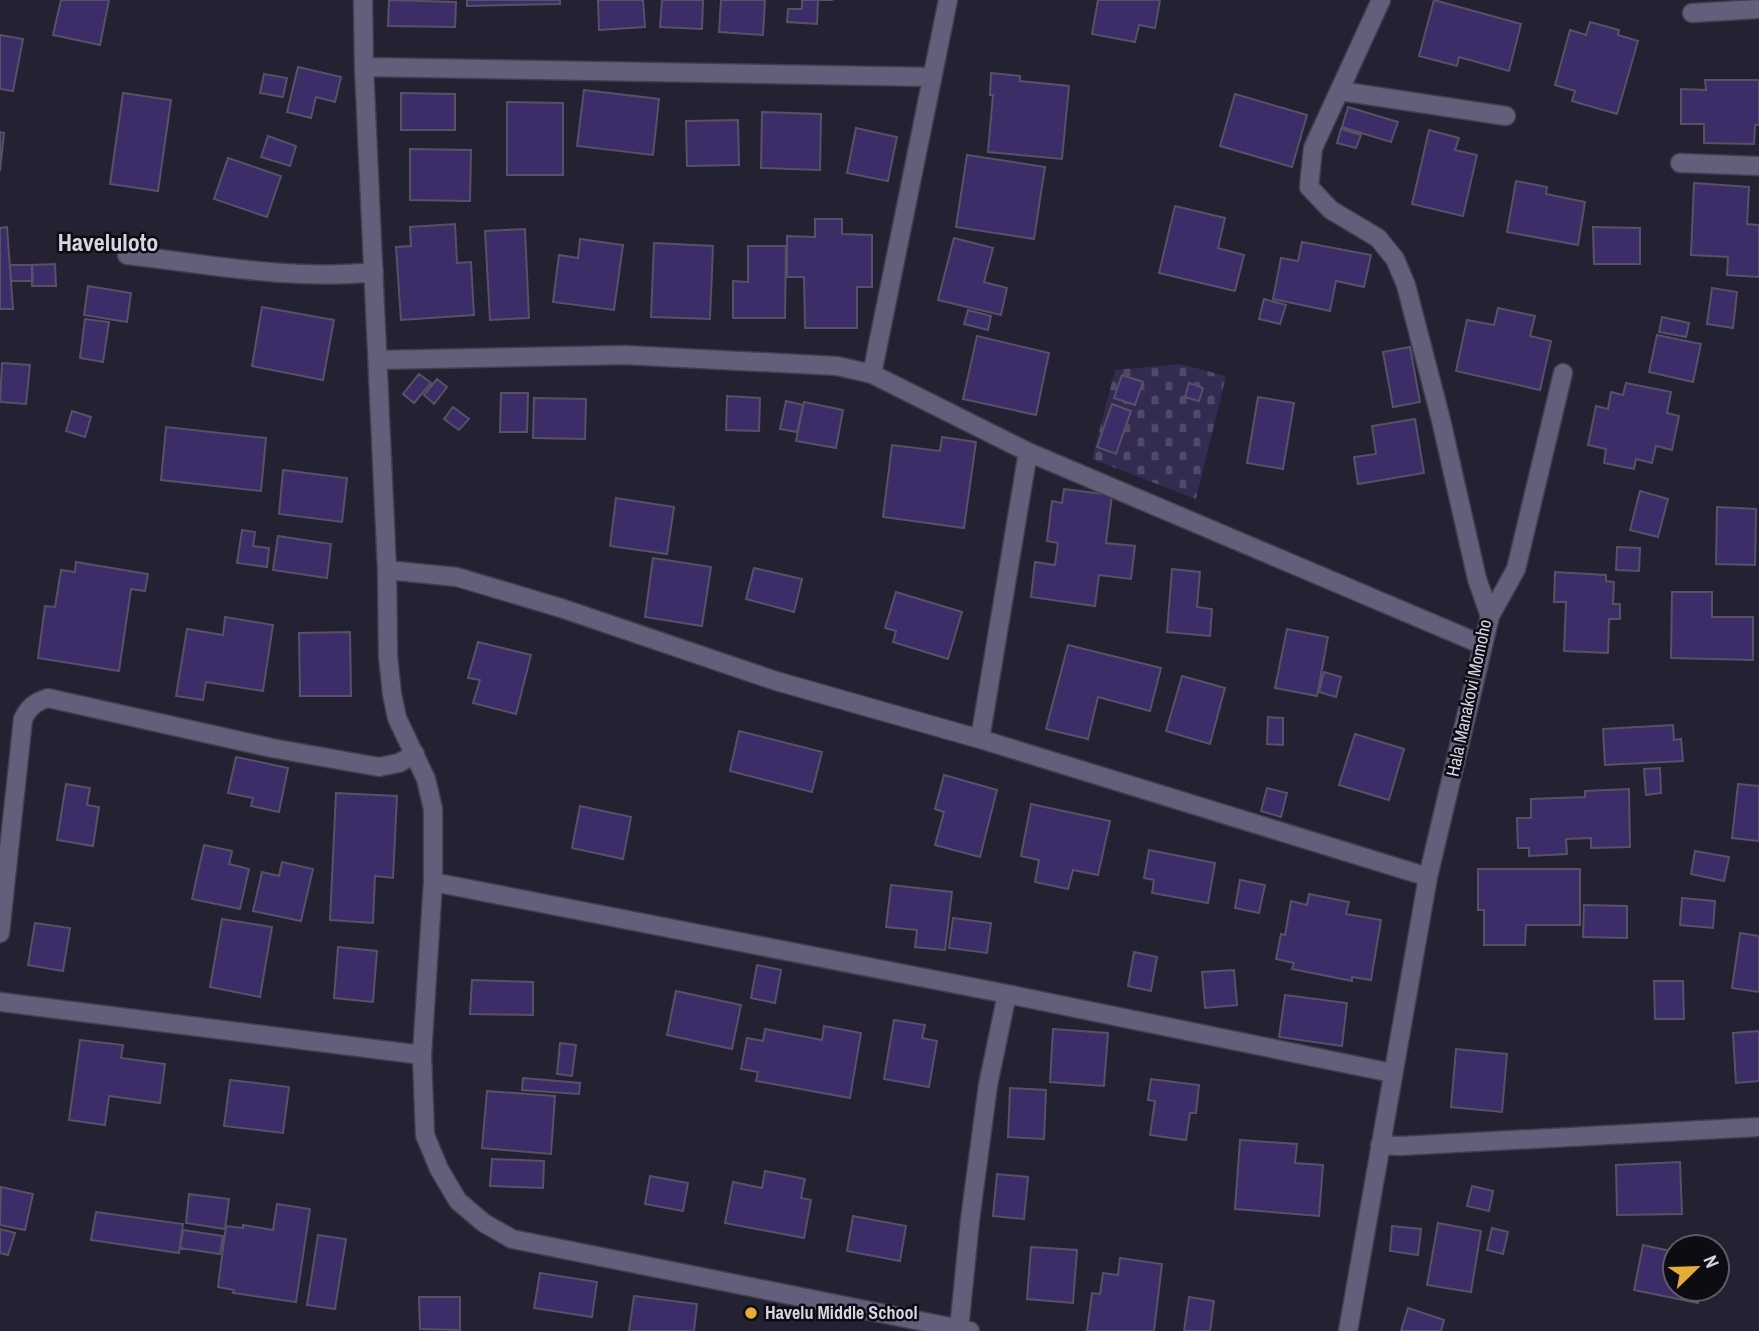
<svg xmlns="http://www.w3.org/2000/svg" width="1759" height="1331" font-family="'Archivo Narrow',sans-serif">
  <defs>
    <pattern id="cemetery-stones" width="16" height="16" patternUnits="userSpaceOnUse" patternTransform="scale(1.75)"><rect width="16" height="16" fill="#332b50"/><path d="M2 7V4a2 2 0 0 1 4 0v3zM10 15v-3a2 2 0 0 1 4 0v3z" fill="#504969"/></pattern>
  </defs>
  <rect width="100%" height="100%" fill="#242132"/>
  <!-- cemetery -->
  <path fill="url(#cemetery-stones)" d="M1181 364 1226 376 1196 499 1092 459 1115 370Z"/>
  <!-- building -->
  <path fill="#3c2d69" stroke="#555266" stroke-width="2" d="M61 0H109L100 45 53 35Z
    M389 0 456 2 455 27 388 26Z
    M467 0H560V4L467 6Z
    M598 0H643L645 27 599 30Z
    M662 0H703L702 29 660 27Z
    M721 0H765L763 35 719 32Z
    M802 0H833H818L817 24 787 22 788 9H802Z
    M1098 0H1160L1155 28 1139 25 1135 42 1092 34Z
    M1434 0 1521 24 1509 71 1459 57 1457 66 1419 56Z
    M1590 22 1619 30 1618 35 1638 41 1617 114 1572 101 1575 91 1555 85 1570 30 1586 35Z
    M0 35 23 39 13 91 0 89Z
    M298 67 341 77 335 102 316 97 311 118 287 112Z
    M991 73 1020 76V81L1069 86 1062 159 988 152 993 95H990Z
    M264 74 287 78 283 97 260 93Z
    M1705 80H1759V125H1755L1754 144 1704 143V124H1681V89L1706 90Z
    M584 90 659 99 653 155 577 146Z
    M123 93 171 100 158 191 110 184Z
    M401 93 455 94V130H401Z
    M1235 94 1307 115 1292 167 1220 146Z
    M507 102 563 103V175H507Z
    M1348 107 1398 122 1391 142 1342 127Z
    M762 112 821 114 820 170 761 168Z
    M738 120 739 165 687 166 686 121Z
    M856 128 897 137 888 181 847 173Z
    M1341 129 1361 135 1356 148 1337 143Z
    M1429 130 1459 138 1455 150 1477 155 1463 216 1412 204Z
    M0 132 4 133 0 171Z
    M268 136 296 146 290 166 261 157Z
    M410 149 471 150 470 201 410 200Z
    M967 155 1045 167 1034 239 956 227Z
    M228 158 281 176 267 217 214 199Z
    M1516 181 1547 187 1546 194 1585 202 1578 245 1507 232Z
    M1694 183 1749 187 1747 224 1759 225V277L1727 275 1728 257 1691 255Z
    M1175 206 1225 218 1218 248 1244 255 1235 291 1159 273Z
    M815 219H842V234L872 235V287H857V328H805L804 277H787V236L815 237Z
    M455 224 457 263 471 262 474 315 401 320 396 247 411 246 410 227Z
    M7 227 13 309H0V228Z
    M1593 227 1640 228V264H1594Z
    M525 229 529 318 490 320 485 231Z
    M954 238 993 248 984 282 1007 288 1001 315 938 300Z
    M580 239 623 245 614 310 553 302 559 255 578 258Z
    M1302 242 1371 255 1364 287 1336 281 1330 311 1273 299 1281 258 1298 261Z
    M654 243 713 246 710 319 651 317Z
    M748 246H786L785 318H733V281L748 282Z
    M55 264 56 286H32V265Z
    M10 265H32L33 281H11Z
    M88 286 131 293 127 322 84 315Z
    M1712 288 1737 292 1733 328 1707 324Z
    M1264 299 1286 305 1280 324 1259 319Z
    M262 307 334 320 323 380 252 366Z
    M1498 308 1535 316 1530 336 1551 341 1540 390 1456 371 1467 320 1494 325Z
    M968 310 991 316 988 330 964 324Z
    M1662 317 1689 323 1686 337 1659 332Z
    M85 319 109 322 103 362 80 358Z
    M1657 335 1701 344 1693 382 1649 372Z
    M977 336 1049 353 1036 415 963 399Z
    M1410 347 1420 402 1393 407 1383 352Z
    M2 363 30 365 26 404 0 402Z
    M419 374 431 383 414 403 403 394Z
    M1122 375 1143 382 1135 405 1114 398Z
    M437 379 447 387 434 404 424 395Z
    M1189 383 1203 388 1199 401 1185 397Z
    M1626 383 1671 392 1667 413 1679 416 1672 450 1656 446 1652 463 1636 459 1634 469 1604 463 1606 449 1588 445 1596 406 1608 409 1611 392 1623 395Z
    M501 393H528L527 432H500Z
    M727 396 760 398 759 431 726 430Z
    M1258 397 1294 403 1283 469 1247 463Z
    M534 398 586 399 585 439 533 438Z
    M786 401 803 405 797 432 780 429Z
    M804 402 843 410 836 448 796 441Z
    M1112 404 1131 411 1116 454 1097 447Z
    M453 407 469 419 459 430 444 419Z
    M72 411 91 417 85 437 66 431Z
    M1415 419 1424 473 1358 484 1354 457 1376 454 1372 426Z
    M166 427 266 438 261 491 161 480Z
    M942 437 976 442 964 528 883 517 892 445 940 451Z
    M283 470 347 478 342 522 279 514Z
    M1064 489 1112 495 1106 543 1135 546 1131 579 1099 575 1095 606 1031 597 1035 562 1055 565 1058 543 1047 541 1052 501 1062 503Z
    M1640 491 1668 499 1658 537 1630 530Z
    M616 498 674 507 667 554 610 546Z
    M1717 507 1756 509 1755 565 1716 564Z
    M242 530 255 532 253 546 269 548 267 567 237 563Z
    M278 536 331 544 327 578 273 570Z
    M1617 547 1640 548 1639 571 1616 570Z
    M653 558 711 567 702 626 645 617Z
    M76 562 148 574 145 591 131 589 119 671 38 658 45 606 55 607 61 570 75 572Z
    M754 568 802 579 794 612 746 599Z
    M1172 569 1200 572 1197 607 1212 609 1210 636 1167 632Z
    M1555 572 1606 575V581L1614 582 1613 604H1620V619H1609L1608 653 1564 651 1566 602H1554Z
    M896 592 962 612 948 659 893 642 896 631 885 628Z
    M1672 592H1712V617H1753V660L1671 658Z
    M225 617 273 625 263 691 206 682 203 700 176 696 187 629 223 635Z
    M1287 629 1328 637 1317 696 1275 688Z
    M350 632 351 696H300L299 633Z
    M478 642 531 655 516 714 473 703 480 680 468 678Z
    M1068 645 1161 668 1150 711 1098 697 1088 739 1046 729Z
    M1324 672 1341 677 1336 697 1319 692Z
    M1182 676 1225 688 1210 744 1166 731Z
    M1268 717 1283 718V745L1267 744Z
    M1673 725 1674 740 1681 739 1683 761 1605 765 1603 729Z
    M739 731 822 752 812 792 730 771Z
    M1355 734 1404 749 1389 800 1339 785Z
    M236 757 288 768 279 812 251 806 253 798 228 793Z
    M1660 768 1661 793 1646 795 1644 769Z
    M944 775 997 790 980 857 935 845 944 812 935 809Z
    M66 784 90 788 87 805 99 807 93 846 57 840Z
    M1738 784 1759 786V841L1732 838Z
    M1267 788 1287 793 1281 817 1261 811Z
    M1629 789 1630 847 1591 848V838L1566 839 1567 854 1529 856V848H1518L1517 818H1531V799L1585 797V791Z
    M336 793 397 796 393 878 375 876 373 923 330 920Z
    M1031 804 1110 821 1098 875 1073 870 1068 889 1035 882 1039 860 1021 856Z
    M580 806 631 817 623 859 572 848Z
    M204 845 232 851 229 864 249 869 240 909 192 899Z
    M1149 850 1215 863 1208 903 1152 893 1154 880 1144 878Z
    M1695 851 1729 857 1724 881 1691 874Z
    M282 862 313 869 301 921 253 911 262 872 279 876Z
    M1478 869H1580V925H1526L1525 945H1484V910H1478Z
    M1240 880 1265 885 1259 913 1235 908Z
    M891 885 952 892 945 950 915 947 917 930 886 927Z
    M1309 894 1349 902 1346 914 1381 920 1371 980 1352 977V981L1292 969 1294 963 1276 959 1281 934 1285 935 1291 901 1307 905Z
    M1682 898 1715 901 1713 928 1680 925Z
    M1584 905 1627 906V938L1583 937Z
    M953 918 991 923 987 953 949 948Z
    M222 919 272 927 260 997 210 987Z
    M35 923 70 928 63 971 28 965Z
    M1740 933 1759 936V992L1732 988Z
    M338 947 377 951 373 1002 334 998Z
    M1134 952 1157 957 1151 991 1128 986Z
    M757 965 781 970 775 1003 751 998Z
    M1234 970 1237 1005 1205 1008 1202 972Z
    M472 980 533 982V1015L470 1014Z
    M1654 981H1683L1684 1019H1655Z
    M676 991 741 1005 732 1049 667 1035Z
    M1285 995 1347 1003 1342 1046 1279 1037Z
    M894 1020 925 1025 922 1038 937 1041 929 1087 884 1079Z
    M824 1026 861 1033 850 1098 756 1081 758 1072 741 1069 747 1038 763 1041 765 1029 822 1040Z
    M1053 1029 1108 1033 1104 1086 1050 1082Z
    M1759 1031V1081L1736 1083 1733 1033Z
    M80 1040 123 1045 121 1058 165 1064 160 1103 109 1096 105 1125 69 1120Z
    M560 1043 576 1045 572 1076 557 1074Z
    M1456 1049 1507 1054 1502 1112 1451 1107Z
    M523 1078 580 1083 579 1094 522 1090Z
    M1151 1079 1199 1085 1196 1113H1190L1186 1140 1150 1135 1155 1101 1148 1100Z
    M230 1080 289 1087 283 1133 224 1126Z
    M1010 1088 1046 1090 1044 1139 1008 1137Z
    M487 1091 555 1096 551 1154 482 1148Z
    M1240 1140 1297 1144 1295 1163 1323 1165 1319 1216 1235 1209Z
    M492 1159 544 1161 543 1188 490 1186Z
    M1680 1162 1682 1214 1617 1215 1616 1165Z
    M765 1171 805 1179 801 1198 811 1200 804 1238 725 1223 733 1182 762 1188Z
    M997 1174 1028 1177 1024 1219 993 1216Z
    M650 1176 688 1183 683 1211 645 1204Z
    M1472 1186 1493 1191 1489 1211 1467 1206Z
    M1 1187 33 1194 25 1230 0 1225Z
    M189 1194 229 1199 225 1229 186 1223Z
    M277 1204 310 1209 296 1302 233 1293 234 1290 218 1287 226 1226 243 1228V1225L273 1230Z
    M96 1212 183 1224 179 1253 91 1240Z
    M853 1216 906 1226 900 1261 847 1251Z
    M1438 1223 1481 1231 1471 1292 1427 1285Z
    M1392 1226 1421 1229 1418 1255 1390 1251Z
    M1492 1228 1508 1232 1503 1254 1487 1250Z
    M0 1229 15 1233 8 1255 0 1253Z
    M183 1230 223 1236 220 1254 180 1248Z
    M318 1235 346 1239 335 1309 307 1305Z
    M1643 1245 1675 1252V1289H1701L1698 1303 1634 1290Z
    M1031 1247 1077 1250 1073 1303 1027 1299Z
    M1120 1258 1162 1264 1154 1331H1087L1092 1293 1100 1294 1103 1273 1118 1275Z
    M540 1273 597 1282 592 1317 534 1308Z
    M634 1296 697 1304 694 1331H629Z
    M419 1297H460V1330L420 1329Z
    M1189 1297 1214 1301 1210 1331H1184Z
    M1408 1308 1444 1320 1441 1331H1401Z"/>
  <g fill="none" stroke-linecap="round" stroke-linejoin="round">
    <!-- minor casing -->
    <g stroke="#413e4e" stroke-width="21">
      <path id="minor" d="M363 0 364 67 387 570 388 656 392 694 397 718 426 779 433 809V882L422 1055 425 1135 439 1169 458 1201 484 1223 512 1239 970 1331
        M1692 13 1759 9
        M364 67 932 77
        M1340 91 1506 116
        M1680 163 1759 166
        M127 255C208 264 292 281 374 272
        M378 360 625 355 837 366 872 374 1028 452 1483 645
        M872 374 948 0
        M387 570 457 577 561 608 776 681 980 739 1428 877
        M1490 616 1516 569 1563 373
        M980 739 1028 452
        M433 882 1007 994 1392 1073
        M0 933 23 719C29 707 35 702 48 698L272 748 379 767 399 763 415 754
        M0 1002 422 1055
        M1380 1145 1400 1146 1759 1127
        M959 1329 970 1220 988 1085 1007 994
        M1348 1331 1428 877 1490 616 1477 579 1441 420 1406 285 1395 259 1378 238 1331 210 1309 187 1313 148 1381 0"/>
    </g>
    <!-- minor -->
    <use href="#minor" stroke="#635f7b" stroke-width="18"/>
  </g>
  <!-- markers -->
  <circle fill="#e5ad36" stroke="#0d0c13" stroke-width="2.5" cx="751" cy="1313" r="7"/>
  <g text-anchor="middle" stroke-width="5" stroke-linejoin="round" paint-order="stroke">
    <!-- street labels -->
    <g font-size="18" fill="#d7d5e1" stroke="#0d0c13">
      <text transform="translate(1469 698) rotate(-78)" y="6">Hala Manakovi Momoho</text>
    </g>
    <!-- poi labels -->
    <g font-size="18" font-weight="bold" fill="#d7d5e1" stroke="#0d0c13" text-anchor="start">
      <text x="765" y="1319">Havelu Middle School</text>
    </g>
    <!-- district labels -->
    <g font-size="24" font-weight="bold" fill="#d7d5e1" stroke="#0d0c13">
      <text x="108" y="251">Haveluloto</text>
    </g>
  </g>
  <!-- north arrow -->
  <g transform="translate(1696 1268) rotate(67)"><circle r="33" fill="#0d0c13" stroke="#5e5c65" stroke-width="2"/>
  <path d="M0-5L12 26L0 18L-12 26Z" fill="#e5ad36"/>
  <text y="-10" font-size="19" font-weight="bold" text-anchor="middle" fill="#d7d5e1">N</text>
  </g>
</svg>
